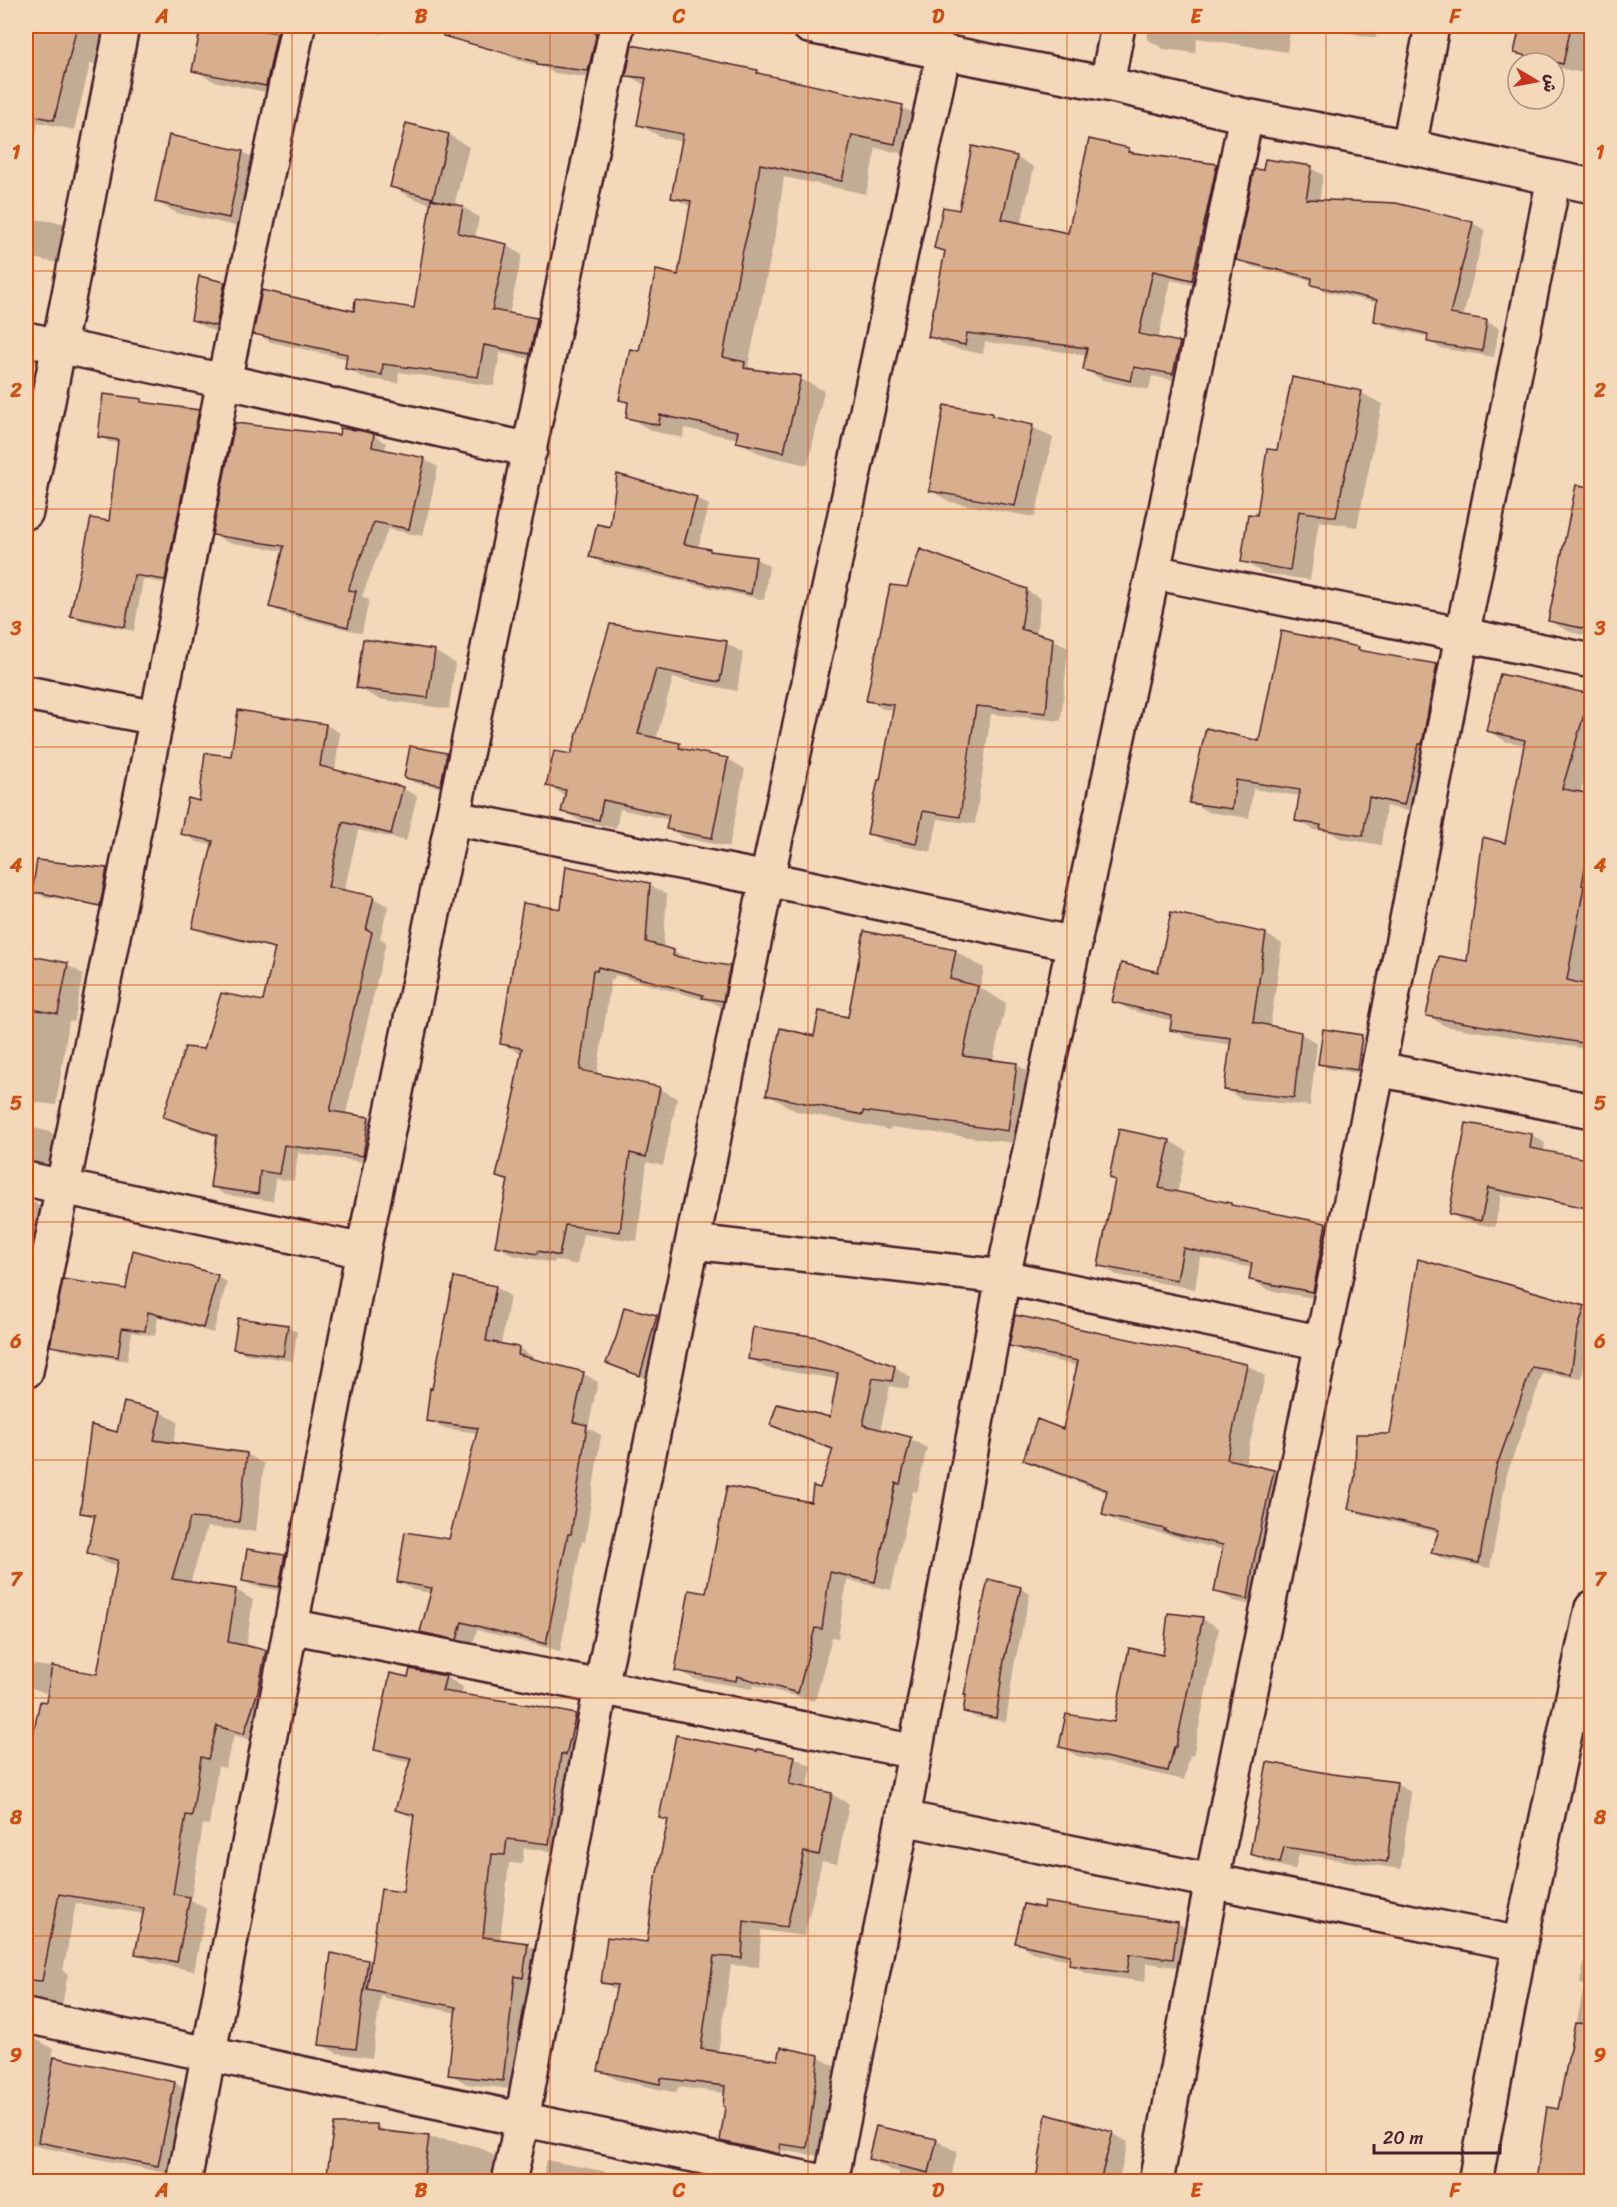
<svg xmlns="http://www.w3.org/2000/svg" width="1617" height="2207" font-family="Sriracha,'Playpen Sans Arabic',sans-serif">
  <rect width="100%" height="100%" fill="#f3d8ba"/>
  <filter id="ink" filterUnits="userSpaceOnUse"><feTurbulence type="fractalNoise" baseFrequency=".0167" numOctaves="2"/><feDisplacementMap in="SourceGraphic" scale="12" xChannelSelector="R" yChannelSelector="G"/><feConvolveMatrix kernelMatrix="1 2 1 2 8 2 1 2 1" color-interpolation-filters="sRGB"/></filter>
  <g filter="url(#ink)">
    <!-- shadow -->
    <path fill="#0003" d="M26 26H113L105 64H90L74 130 38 122 26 193Z
      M203 26H300L285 96 213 81 194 70Z
      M347 26H384L382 34Z
      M504 26H543L594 34 610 43 604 79 554 73 545 68 514 59 498 50Z
      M1149 26H1291L1287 52 1197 38 1195 53 1164 49 1147 39Z
      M1313 26H1378L1376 38Z
      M1522 26H1592V75L1554 67V63L1533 62 1516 53Z
      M757 71 766 76 902 107 927 121 919 157 876 148 866 194 784 177 777 226 748 366 758 371 800 378 824 391 808 465 762 455 737 441 738 439 684 428 683 438 652 431 628 417 629 404 621 400 640 353 679 277 691 207 673 197 683 142 663 138 638 124 646 86 628 75Z
      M449 135 469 147 454 206 463 207 479 217 475 238 506 245 522 255 509 315 536 320 552 329 546 362 500 353 494 386 399 372 398 383 363 378 347 368 348 359 271 342 255 333 356 313 416 309 432 204 412 198 392 187Z
      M1128 149 1137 154 1217 165 1234 176 1210 289 1171 280 1158 340 1179 344 1197 354 1191 384 1152 376 1149 390 1103 380 1085 370 1088 355 985 342 983 354 948 347 930 336 946 253 936 248 960 212 1016 157 1034 167 1021 225 1069 234Z
      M243 152 263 164 249 229 177 213 156 202Z
      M1311 168 1323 175 1319 201 1472 223 1485 230 1463 317 1486 321 1499 328 1494 357 1440 348 1428 341 1429 337 1388 328 1375 321 1378 303 1324 291 1312 284 1313 281 1250 266 1238 259Z
      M26 218 64 223 83 234 77 266 26 257Z
      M200 278 225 284 245 295 237 336 213 331 193 320Z
      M26 378 33 380 49 389 26 465Z
      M1362 393 1382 404 1357 527 1319 521 1310 580 1263 573 1243 561 1278 452Z
      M141 401 147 404 199 411 208 417 175 585 143 579 134 631 82 621 72 615 111 522 120 443 109 442 99 436Z
      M991 415 999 419 1033 427 1053 438 1035 517 950 502 930 490Z
      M373 435 386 443 385 452 425 460 438 467 423 536 388 529 362 596 369 600 362 633 284 614 270 606 284 551 227 542 214 534 340 437Z
      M696 498 709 505 698 548 710 550 716 553 756 559 769 566 764 600 604 564 591 557 611 528Z
      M1592 551V637L1570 632 1550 621Z
      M908 588 1026 590 1041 599 1036 635 1053 639 1068 648 1061 721 991 714 975 824 938 819 931 852 884 842 868 833 881 782 895 710 883 709 868 700Z
      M612 626 726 643 743 653 737 691 673 678 656 740 680 745 693 752 728 759 745 769 729 847 685 838 668 828 669 820 620 809 616 828 580 821 563 811 566 796 548 786 572 756Z
      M1358 648 1365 652 1436 665 1454 675 1422 814 1386 806 1381 845 1340 838 1330 832 1314 830 1297 820 1300 796 1253 789 1249 818 1208 812 1191 802 1260 742Z
      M434 651 455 663 449 709 378 699 357 687Z
      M1589 696 1592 697V756L1580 794 1592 796V1050L1445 1026 1428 1016 1468 963 1506 845 1525 745 1505 741 1488 731Z
      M326 725 340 733 335 771 402 788 417 796 406 841 358 830 344 892 373 898 388 906 380 938 386 942 346 1113 368 1118 383 1127 377 1164 298 1153 294 1181 275 1179 273 1201 226 1195 211 1186 218 1137 180 1125 165 1116 205 1051 265 1002 276 949 209 935 194 926 214 845 197 842 182 833 232 758Z
      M447 754 456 760 450 789 415 783 405 777Z
      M38 861 107 870 117 875 111 905 44 897 34 891Z
      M650 885 667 895 663 948 674 951 689 960 729 967 747 977 740 1010 721 1007 712 1002 615 975 614 980 611 979 597 1075 660 1089 677 1098 663 1166 647 1162 637 1241 583 1234 577 1265 555 1260 554 1263 513 1255 496 1245 509 1183 498 1177 518 1089 523 1054 501 1044 562 910Z
      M866 933 956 952 984 968 980 988 1006 1003 993 1061 1017 1065 1045 1081 1036 1146 891 1127 890 1130 796 1111 768 1095 815 1038 849 1018Z
      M1266 934 1282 944 1270 1027 1300 1033 1317 1043 1310 1106 1241 1099 1225 1089 1232 1045 1188 1038 1172 1029 1173 1021 1130 1010 1114 1001 1159 974Z
      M26 957 67 965 83 974 74 1022 69 1021 56 1105 26 1101Z
      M1362 1036 1371 1042 1366 1074 1329 1069 1320 1063Z
      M26 1126 50 1132 64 1140 57 1170 26 1174Z
      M1532 1135 1545 1143 1540 1178 1534 1177 1530 1200 1501 1195 1495 1227 1463 1221 1450 1213Z
      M1169 1141 1187 1151 1177 1193 1231 1204 1237 1208 1325 1224 1343 1235 1330 1301 1268 1290 1250 1279 1252 1268 1200 1257 1195 1289 1117 1275 1099 1265Z
      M26 1199 48 1209 26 1347Z
      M134 1252 218 1277 227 1282 213 1333 158 1317 155 1336 132 1332 127 1361 62 1350 52 1345 127 1291Z
      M495 1287 510 1296 501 1345 519 1348 533 1357V1361L584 1374 598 1382 588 1428 601 1435 585 1542 582 1541 560 1651 477 1630 472 1647 436 1640 422 1632 432 1593 413 1590 399 1581 450 1541 478 1433 442 1428 428 1420Z
      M1584 1308 1592 1312V1327L1582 1379 1543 1373 1507 1474 1490 1568 1443 1559 1432 1553 1439 1533 1360 1514 1349 1508 1357 1476 1391 1436Z
      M656 1317 666 1322 650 1380 608 1362Z
      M1016 1317 1247 1365 1265 1376 1245 1465 1274 1471 1291 1481 1265 1608 1234 1601 1216 1591 1224 1550 1183 1540 1177 1537 1121 1524 1103 1514 1108 1493 1042 1469 1024 1459 1064 1431 1079 1366 1029 1355 1011 1345Z
      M287 1326 297 1332 293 1361 245 1354 235 1349Z
      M749 1358 895 1367 911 1377 908 1389 890 1386 880 1431 910 1439 927 1448 917 1492 913 1491 891 1590 847 1580 838 1638 832 1637 815 1701 753 1685 752 1689 694 1679 677 1670 707 1595 812 1504 821 1490 834 1451 788 1434 772 1424 831 1419 838 1379 766 1368Z
      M160 1412 178 1422 173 1444 247 1454 264 1464 256 1531 207 1527 190 1584 236 1590 253 1600 246 1647 266 1651 283 1661 261 1743 234 1735 225 1768 218 1766 209 1825 203 1824 191 1900 206 1909 194 1971 154 1963 136 1953 144 1914 76 1903 63 1971 68 1974 61 2010 26 2020V1777L34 1733 77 1704 26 1686V1663L99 1676 118 1565 106 1563 89 1553 96 1520 82 1512 119 1434Z
      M248 1551 285 1557 295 1562 289 1592 253 1586 243 1581Z
      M1020 1588 1030 1594 1014 1666 1006 1722 975 1717 965 1711Z
      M1169 1615 1203 1619 1219 1628 1193 1756 1190 1755 1184 1780 1077 1756 1061 1746 1115 1724 1164 1656Z
      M411 1670 446 1677 463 1687 461 1696 575 1715 593 1725 567 1853 524 1848 522 1864 509 1863 500 1941 528 1945 545 1955 520 2090 467 2084 450 2074 457 2013 386 1998 381 1995 372 2058 337 2053 320 2044 368 1962 372 1964 404 1894 415 1819 397 1809 411 1763 393 1759 376 1749Z
      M758 1753 794 1757 812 1767 807 1789 831 1794 849 1804 837 1864 822 1861 804 1936 761 1930 759 1967 731 1965 718 2053 779 2061 818 2057 836 2067 825 2157 740 2144 727 2107 726 2093 678 2087 677 2093 617 2080 600 2070 617 1991 603 1982 649 1943 669 1822 661 1817Z
      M1331 1775 1396 1784 1411 1792 1401 1869 1299 1854 1295 1870 1266 1862 1251 1853Z
      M1178 1923 1195 1934 1190 1969 1147 1963 1145 1982 1088 1974 1070 1964 1071 1960 1034 1953 1017 1943Z
      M1592 1928V2182H1537L1548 2108 1559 2111 1584 1986 1580 1983Z
      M26 2033 28 2037 36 2039 53 2049 52 2056 175 2083 192 2093 175 2175 26 2144Z
      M1047 2116 1112 2133 1128 2142 1118 2182H1037Z
      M335 2125 377 2126 389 2133 447 2140 480 2147 495 2156 491 2182H328Z
      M877 2128 937 2141 957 2152 950 2182H898L899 2172 890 2170 870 2159Z
      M546 2160 628 2176 637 2182H542Z"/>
    <!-- building -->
    <path fill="#d7af8f" stroke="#4a1f2b" stroke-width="1.5" d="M26 26H77L54 120 26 114Z
      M201 26H242L277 33 266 86 192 71Z
      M444 26H540L595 32 596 37 588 71 537 65V62L443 36Z
      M1520 26H1571L1563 64 1514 53Z
      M632 45 758 70 757 73 903 105 895 144 852 135 842 181 760 164 753 211 742 254 723 357 745 362 744 368 801 376 784 452 736 442 738 431 660 415 659 425 626 418 628 402 619 400 630 349 639 351 656 270 678 275 691 201 671 198 683 134 637 125 646 78 626 76Z
      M406 123 449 134 433 198 390 187Z
      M169 135 243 151 229 218 155 202Z
      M1089 139 1129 148 1128 152 1217 164 1192 280 1153 271 1139 334 1180 342 1173 374 1134 367 1131 381 1083 370 1087 348 967 333 965 345 928 337 945 251 934 248 943 207 959 210 972 146 1017 156 1002 219 1068 233Z
      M1265 159 1312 166 1306 199 1396 203 1473 222 1450 314 1487 320 1482 351 1427 342 1428 334 1374 321 1377 300 1311 285 1312 278 1236 260 1254 169 1263 170Z
      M431 199 463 206 458 233 507 244 492 310 537 318 530 354 484 345 478 377 383 364 382 375 345 369 347 354 253 334 262 290 354 311 355 299 414 308Z
      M199 276 225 282 216 326 191 320Z
      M1292 377 1362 391 1336 517 1299 511 1290 570 1241 562 1248 514 1257 515 1267 449 1277 450Z
      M103 394 142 399 141 402 199 410 165 580 134 575 125 627 70 616 91 518 109 521 118 440 98 437Z
      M944 405 992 413V416L1033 425 1015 506 929 491Z
      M235 423 339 435 340 428 363 431 374 434 372 447 425 458 409 529 374 522 348 590 356 591 348 627 269 607 284 546 212 535Z
      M617 474 697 497 684 544 710 549V551L756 557 751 594 589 557 597 524 610 527Z
      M1576 485 1592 487V630L1548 621Z
      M920 549 1027 589 1021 629 1053 638 1046 713 976 706 960 817 923 811 916 844 867 834 878 780H880L894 705 866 701 890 585 907 587Z
      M610 624 727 641 720 682 656 669 638 734 680 743 679 748 728 758 712 838 666 829 669 815 603 800 599 820 561 812 566 790 546 786 554 751 571 754Z
      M1281 631 1359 647 1358 650 1437 664 1422 744H1419L1404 805 1369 797 1363 836 1320 829 1321 825 1295 821 1300 790 1236 780 1232 809 1189 803 1206 728 1259 741Z
      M363 639 435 650 428 698 356 688Z
      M1500 674 1590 694 1562 789 1592 794V825L1582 885 1584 886 1567 980 1592 986V996L1582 1043 1426 1016 1439 956 1467 961 1483 837 1505 843 1525 740 1486 731Z
      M238 710 326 724 320 766 403 787 391 834 343 822 328 887 374 896 366 930 372 932 330 1111 369 1117 363 1156 284 1145 279 1174 260 1171 258 1194 210 1187 217 1135 163 1117 185 1047 204 1049 221 993 263 1001 275 948 192 928 213 841 180 834 188 798 199 801 205 753 231 756Z
      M410 746 447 753 441 785 404 778Z
      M37 860 107 868 100 906 42 893H32Z
      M566 866 650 883 646 942 674 950 673 956 730 966 723 1001 702 998 703 995 598 967 597 971 593 970 580 1070 660 1087 646 1157 630 1153 620 1232 565 1225 559 1256 538 1251 537 1254 495 1246 508 1180 496 1177 516 1089H514L522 1048 500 1044 523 903 561 909Z
      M1171 912 1266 933 1253 1022 1301 1032 1294 1098 1224 1090 1231 1038 1170 1030 1172 1016 1112 1002 1121 963 1158 972Z
      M864 931 956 950 950 979 978 986 963 1056 1017 1063 1008 1131 863 1111V1115L766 1095 780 1028 814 1036 819 1011 848 1017Z
      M26 955 68 963 58 1014 26 1008Z
      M1323 1029 1362 1035 1357 1070 1318 1064Z
      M1466 1123 1532 1134 1530 1148 1592 1160V1209L1488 1188 1481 1221 1449 1214Z
      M1119 1129 1170 1140 1159 1188 1231 1203V1205L1326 1223 1313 1292 1249 1280 1252 1263 1183 1248 1177 1280 1098 1266 1115 1180 1109 1178Z
      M133 1250 218 1275 203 1328 148 1312 145 1331 122 1328 118 1357 50 1346 63 1279 126 1289Z
      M1418 1259 1585 1306 1577 1332 1571 1374 1532 1367 1496 1468 1479 1563 1431 1553 1439 1530 1348 1509 1355 1476 1356 1434H1390Z
      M454 1277 496 1286 486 1341 519 1347 518 1355 584 1372 573 1422 587 1425 571 1534H568L546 1644 462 1622 457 1640 420 1632 432 1588 397 1582 405 1532 449 1539 478 1428 426 1421 430 1388 432 1389Z
      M624 1307 657 1315 640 1376 606 1363 617 1335Z
      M1015 1315 1247 1364 1227 1459 1274 1470 1254 1560 1248 1599 1214 1592 1223 1545 1164 1531 1165 1529 1102 1515 1107 1490 1023 1460 1037 1419 1063 1429 1078 1361 1009 1346Z
      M238 1318 288 1325 283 1356 233 1349Z
      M753 1327 817 1337 895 1366 892 1381 873 1378 863 1425 911 1437 900 1484 896 1483 875 1582 830 1572 822 1629 815 1628 798 1693 737 1676 736 1681 675 1671 689 1590 706 1593 727 1486 811 1502 813 1486 820 1488 833 1449 770 1425 777 1404 830 1417 838 1373 748 1359Z
      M124 1402 161 1411 154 1440 247 1453 239 1522 190 1518 172 1579 236 1589 228 1642 266 1650 258 1691 244 1734 217 1726 208 1759 201 1757 192 1816 186 1815 173 1894 190 1897 177 1962 135 1954 144 1908 59 1894 42 1981 26 1980V1769L40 1701 46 1702 52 1666 97 1674 118 1560 87 1553 95 1515 80 1513 91 1425 117 1432Z
      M247 1549 285 1555 279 1587 242 1581Z
      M988 1579 1021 1587 1004 1660 996 1718 963 1712 966 1695H964Z
      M1168 1613 1203 1617 1176 1747H1174L1168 1771 1059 1747 1066 1714 1114 1722 1129 1648 1163 1655Z
      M410 1669 446 1676 442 1691 531 1705 576 1714 566 1755 561 1754 549 1844 507 1839 505 1855 492 1854 483 1937 528 1943 523 1978 515 1976 503 2081 448 2075 456 2007 367 1989 381 1889 403 1892 414 1815 395 1810 411 1758 374 1750 390 1673 408 1677Z
      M676 1735 757 1751V1749L795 1756 789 1784 832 1793 819 1855 804 1852 787 1927 744 1921 742 1958 714 1956 701 2049 778 2060 781 2047 819 2055 807 2148 780 2144V2154L720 2141 725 2107 723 2106 725 2086 661 2078 660 2084 598 2071 617 1985 601 1983 607 1937 647 1942 655 1882 668 1820 659 1818Z
      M1267 1762 1332 1774 1397 1782 1387 1862 1284 1847 1280 1863 1250 1854Z
      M1044 1902 1178 1922 1173 1959 1130 1954 1127 1973 1069 1965 1070 1955 1015 1943 1024 1904 1043 1908Z
      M331 1953 368 1960 356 2049 319 2045Z
      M1575 2023 1592 2024V2181H1536L1547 2107 1558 2109Z
      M54 2057 175 2082 158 2166 38 2142Z
      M1046 2114 1113 2132 1100 2181H1036Z
      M334 2124H377V2130L429 2136 423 2181H326Z
      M876 2126 937 2139 929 2173 868 2159Z"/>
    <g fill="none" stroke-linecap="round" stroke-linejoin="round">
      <!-- minor casing -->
      <g stroke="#4a1f2b" stroke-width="38">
        <path id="minor" d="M809 26 1107 84 1246 116 1409 147 1592 186
          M1107 84 1118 26
          M1409 147 1432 26
          M26 339 224 381 530 450
          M26 512 122 26
          M1153 572 1592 661
          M26 693 157 718
          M454 818 767 879 1075 944
          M1378 1069 1592 1111
          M26 1179 363 1251
          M693 1242 1003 1277 1323 1343
          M26 1371 224 381 298 26
          M290 1626 601 1687 915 1752
          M903 1818 1520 1944
          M26 2016 823 2182
          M184 2182 363 1251 617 26
          M509 2182 522 2120 601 1687 767 879 944 51
          M831 2182 903 1818 1003 1277 1153 572 1246 116
          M1156 2182 1212 1880 1378 1069 1462 636 1554 178
          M1475 2182 1520 1944 1592 1608"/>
      </g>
      <!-- minor -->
      <use href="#minor" stroke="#f3d8ba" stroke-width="33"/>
    </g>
  </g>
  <!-- grid -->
  <path fill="none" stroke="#d05011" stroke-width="1.5" stroke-opacity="0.55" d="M292 26V2182M550 26V2182M808 26V2182M1067 26V2182M1326 26V2182M26 271H1592M26 509H1592M26 747H1592M26 985H1592M26 1222H1592M26 1460H1592M26 1698H1592M26 1936H1592"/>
  <!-- margin -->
  <rect width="1617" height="2207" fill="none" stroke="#f3d8ba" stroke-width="66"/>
  <!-- north arrow -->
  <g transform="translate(1536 81) rotate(100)"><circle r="28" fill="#f3d8ba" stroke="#af8e81" stroke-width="1.5"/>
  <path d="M0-4.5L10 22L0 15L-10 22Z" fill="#c8321e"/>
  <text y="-9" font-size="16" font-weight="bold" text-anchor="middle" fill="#4a1f2b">ش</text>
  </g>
  <!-- scale -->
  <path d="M1374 2144v9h126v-9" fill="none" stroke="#4a1f2b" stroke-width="3"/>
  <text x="1383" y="2144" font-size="18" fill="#4a1f2b" stroke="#f3d8ba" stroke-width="4.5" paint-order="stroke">20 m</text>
  <rect x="33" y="33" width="1551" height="2141" fill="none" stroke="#d05011" stroke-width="2"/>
  <g font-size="20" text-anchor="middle" font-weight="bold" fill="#d05011">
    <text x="162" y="23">A</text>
    <text x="421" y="23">B</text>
    <text x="679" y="23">C</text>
    <text x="938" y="23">D</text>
    <text x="1196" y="23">E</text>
    <text x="1455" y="23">F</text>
    <text x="16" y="159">1</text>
    <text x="1600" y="159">1</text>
    <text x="16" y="397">2</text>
    <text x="1600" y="397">2</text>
    <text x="16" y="635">3</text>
    <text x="1600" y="635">3</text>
    <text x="16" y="872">4</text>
    <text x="1600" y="872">4</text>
    <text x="16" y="1110">5</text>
    <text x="1600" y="1110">5</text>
    <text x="16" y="1348">6</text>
    <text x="1600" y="1348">6</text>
    <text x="16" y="1586">7</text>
    <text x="1600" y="1586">7</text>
    <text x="16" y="1824">8</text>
    <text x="1600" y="1824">8</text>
    <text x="16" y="2062">9</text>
    <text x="1600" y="2062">9</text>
    <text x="162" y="2197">A</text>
    <text x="421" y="2197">B</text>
    <text x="679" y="2197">C</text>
    <text x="938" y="2197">D</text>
    <text x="1196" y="2197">E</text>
    <text x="1455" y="2197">F</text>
  </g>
</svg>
